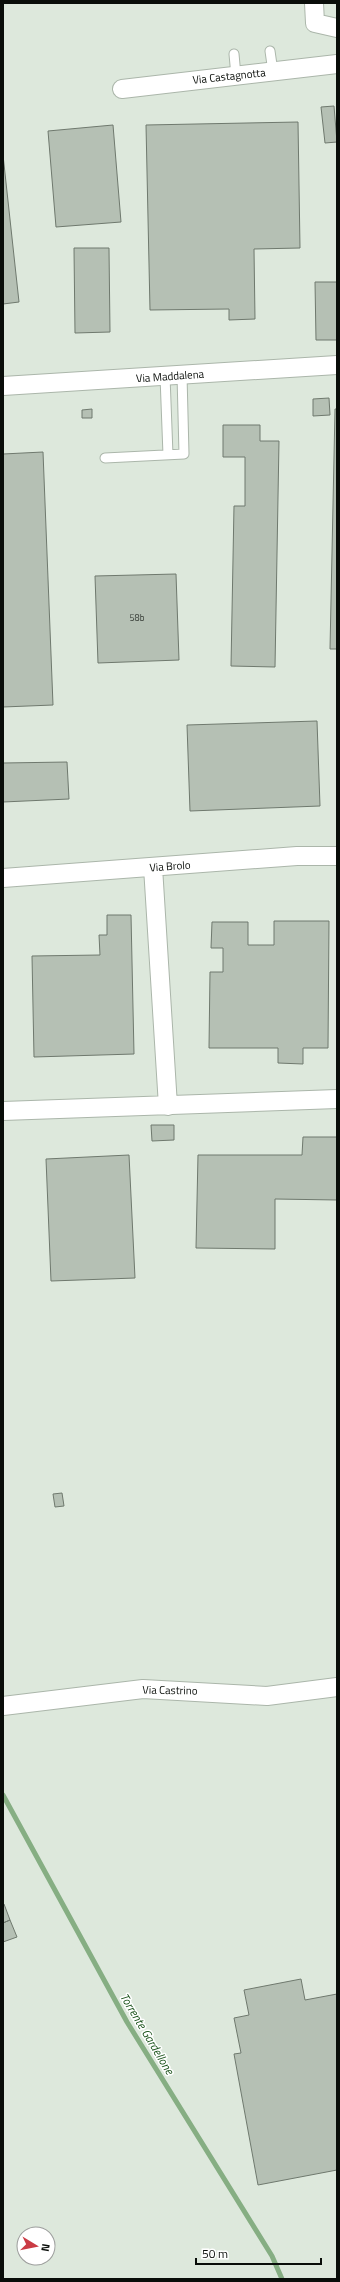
<svg xmlns="http://www.w3.org/2000/svg" width="340" height="2282" font-family="'Titillium Web',sans-serif">
  <rect width="100%" height="100%" fill="#dde8dc"/>
  <g fill="none" stroke-linecap="round" stroke-linejoin="round">
    <!-- stream -->
    <path stroke="#86ae83" stroke-width="5" d="M3 1795 127 2022 272 2256 282 2279"/>
  </g>
  <!-- building -->
  <path fill="#b5c0b4" stroke="#6f796e" d="M334 106 337 142 325 143 321 107Z
    M298 122 300 248 254 249 255 319 229 320V309L150 310 146 125Z
    M113 125 121 222 56 227 48 131Z
    M3 155 19 302 3 304Z
    M74 248H109L110 332 75 333Z
    M315 282H337V340H316Z
    M329 398 330 415 313 416V399Z
    M92 409V418H82V410Z
    M335 409H337V649H330Z
    M223 425H260V441H279L275 667 231 666 234 506H245V457H223Z
    M43 452 53 705 3 707V454Z
    M176 574 179 660 98 663 95 576Z
    M317 721 320 806 190 811 187 725Z
    M67 762 69 799 3 802V763Z
    M107 915H131L134 1054 34 1057 32 956 100 955 99 935H107Z
    M274 921H329L328 1048H303V1064L278 1063V1048H209L210 972H223V948H211L212 922H248V945H274Z
    M151 1125H174V1140L152 1141Z
    M303 1137H337V1200L275 1199V1249L196 1248 198 1155H302Z
    M129 1155 135 1278 51 1281 46 1159Z
    M62 1493 64 1506 55 1507 53 1494Z
    M4 1904 10 1920 3 1923V1905Z
    M10 1920 17 1937 3 1942V1923Z
    M301 1979 305 2000 337 1994V2170L258 2185 234 2054 241 2053 234 2018 249 2015 244 1990Z"/>
  <g fill="none" stroke-linecap="round" stroke-linejoin="round">
    <!-- lane casing -->
    <g stroke="#abb6aa" stroke-width="11">
      <path id="lane" d="M270 51 273 72
        M234 54 236 76
        M165 376 168 455
        M105 458 184 454 182 375"/>
    </g>
    <!-- street casing -->
    <g stroke="#abb6aa" stroke-width="20">
      <path id="street" d="M314 3 315 23 337 28
        M122 89 337 64
        M3 386 337 365
        M153 867 168 1106
        M3 878 297 856H337
        M3 1111 337 1099
        M3 1706 143 1689 267 1696 337 1687"/>
    </g>
    <!-- lane -->
    <use href="#lane" stroke="#fff" stroke-width="9"/>
    <!-- street -->
    <use href="#street" stroke="#fff" stroke-width="18"/>
  </g>
  <g text-anchor="middle" stroke-width="3" stroke-linejoin="round" paint-order="stroke">
    <!-- number labels -->
    <g font-size="9" fill="#343a34">
      <text x="137" y="621">58b</text>
    </g>
    <!-- street labels -->
    <g font-size="11" fill="#090d09" stroke="#fff">
      <text transform="translate(229 76) rotate(-6)" y="4">Via Castagnotta</text>
      <text transform="translate(170 376) rotate(-4)" y="4">Via Maddalena</text>
      <text transform="translate(170 866) rotate(-4)" y="4">Via Brolo</text>
      <text transform="translate(170 1690) rotate(1)" y="4">Via Castrino</text>
    </g>
    <!-- water labels -->
    <g font-size="12" font-style="italic" fill="#1b531b" stroke="#fff">
      <text transform="translate(147 2034) rotate(59)" y="4">Torrente Gardellone</text>
    </g>
  </g>
  <!-- border -->
  <rect width="340" height="2282" fill="none" stroke="#090d09" stroke-width="8"/>
  <!-- north arrow -->
  <g transform="translate(36 2246) rotate(100)"><circle r="19" fill="#ffffff" stroke="#9d9e9d"/>
  <path d="M0-3L7 15L0 10L-7 15Z" fill="#ca3b44"/>
  <text y="-6" font-size="11" font-weight="bold" text-anchor="middle" fill="#090d09">N</text>
  </g>
  <!-- scale -->
  <path d="M196 2258v6h125v-6" fill="none" stroke="#090d09" stroke-width="2"/>
  <text x="202" y="2258" font-size="12" fill="#090d09" stroke="#ffffff" stroke-width="3" paint-order="stroke">50 m</text>
</svg>
